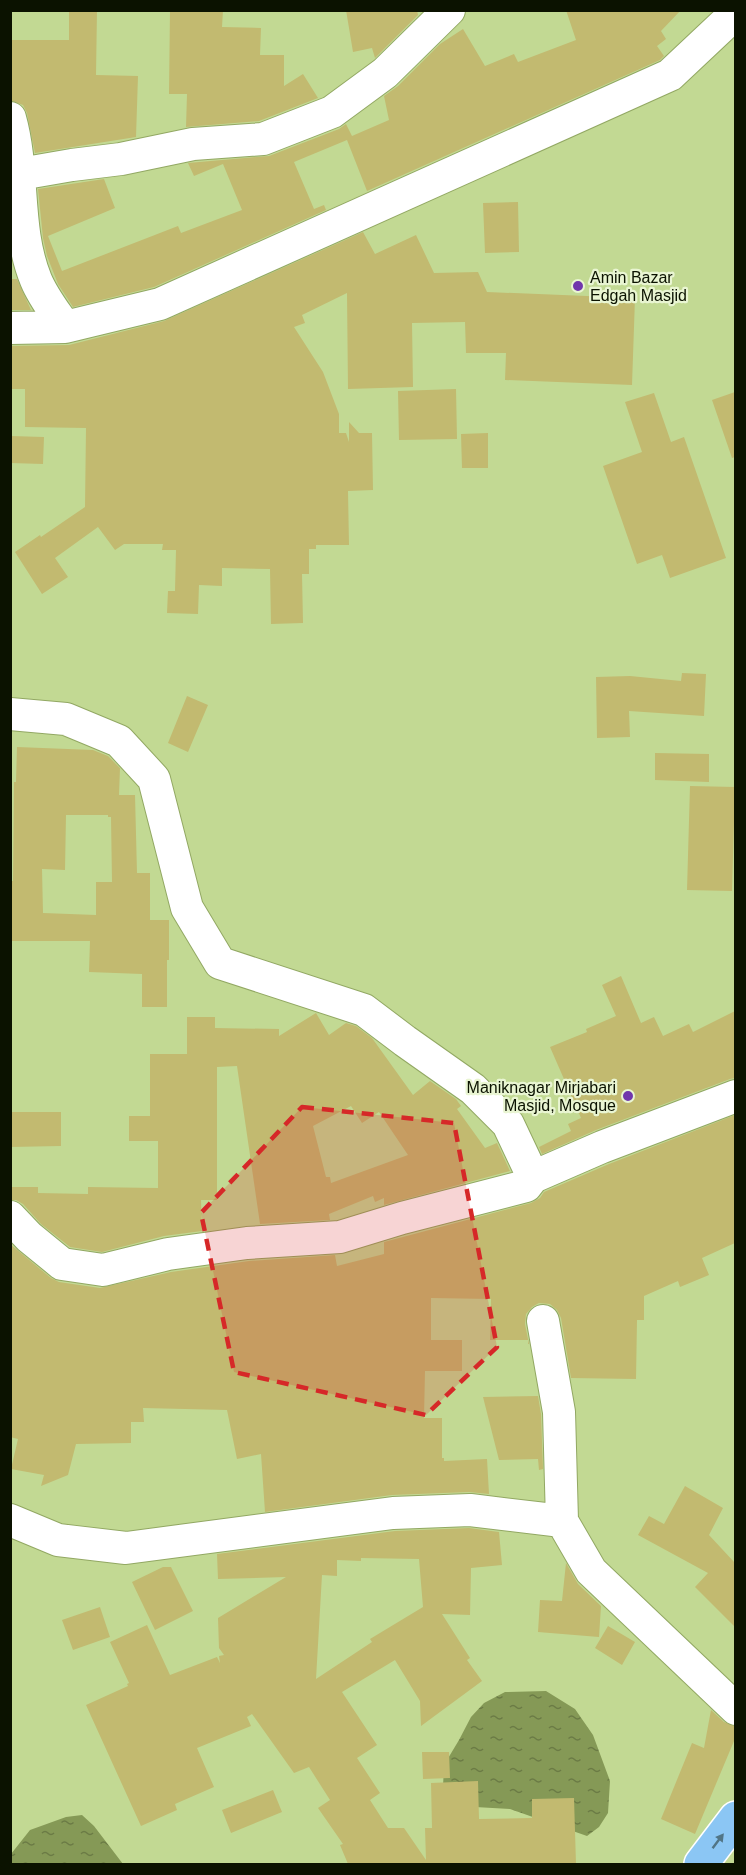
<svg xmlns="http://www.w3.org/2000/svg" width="746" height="1875" font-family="Arial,sans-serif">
  <defs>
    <pattern id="water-ripples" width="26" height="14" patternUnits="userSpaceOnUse" patternTransform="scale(1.5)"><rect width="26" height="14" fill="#859956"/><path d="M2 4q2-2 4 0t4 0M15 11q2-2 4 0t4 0" fill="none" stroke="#6b7b45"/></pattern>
  </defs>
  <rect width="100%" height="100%" fill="#c2d993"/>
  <!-- water -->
  <path fill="url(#water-ripples)" d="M546 1691 575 1709 593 1735 610 1781 608 1813 599 1827 587 1836 510 1809 475 1807 443 1787 444 1765 459 1740 471 1717 484 1703 505 1692Z
    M82 1815 94 1826 123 1864H11V1854L30 1830 66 1817Z"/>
  <!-- building -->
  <path fill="#c2ba70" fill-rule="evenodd" d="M69 10H97L96 75 138 76 136 137 35 153 27 113 23 105 12 101 10 40H69Z
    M170 10H223L222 27 261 28 260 55H284V86L303 74 318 98 259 121 186 127 187 94H169Z
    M346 10H417L418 15 375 58 372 48 353 52Z
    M566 10H681L661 31 666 39 657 46 664 56 660 60 367 191 347 140 294 162 314 209 324 205 326 210 154 287 73 307 58 284 47 256 43 238 38 189 104 179 115 208 48 236 62 271 178 226 181 233 242 210 223 164 194 176 188 163 269 156 339 129 346 124 352 136 389 120 384 96 398 86 440 44 463 29 485 66 514 54 518 62 576 40Z
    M518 202 519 252 485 253 483 203Z
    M363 232 375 254 416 235 434 273 478 272 487 292 635 298 632 385 505 380 506 353H466L465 322 412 323 413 387 348 389 347 293 302 315 305 323 294 327 323 372 339 414V433H346L349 442V422L359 433H372L373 490 348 491 349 545H316V549H309V574H302L303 623 271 624 270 569 222 568V586L199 585 198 614 167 613 168 591H175L176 550H162L163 544H124L115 550 98 527 55 558 68 577 42 594 15 552 40 535 41 537 85 507 86 428 25 427V389H10V346L69 345 164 321Z
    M10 279H17L31 310H10Z
    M456 389 457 439 399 440 398 391Z
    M735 392V457L732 458 712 400Z
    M654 393 671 442 684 437 726 558 670 578 662 555 637 564 603 466 642 452 625 402Z
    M488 433V468H462L461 434Z
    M10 436 44 437 43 464 10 463Z
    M682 673 706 674 704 716 629 711 630 737 597 738 596 677 630 676 681 681Z
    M187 696 208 705 188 752 168 743Z
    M17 747 93 750 108 756 120 768 119 795H135L137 873H150V920H169V960H167V1007H142V974L89 972 90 941H10V881H13L14 782H16ZM66 815H108V817H111L112 882H96V915L43 913 42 869 65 870Z
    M655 753 709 754V782L655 780Z
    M690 786 735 787 732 891 687 890Z
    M621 976 641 1023 654 1017 663 1036 689 1024 693 1032 735 1011V1078L730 1079 596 1130 542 1154 539 1147 571 1131 568 1124 581 1118 550 1047 587 1032 586 1029 616 1016 602 985Z
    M316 1013 329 1035 346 1023 356 1026 372 1038 413 1095 430 1081 456 1099 461 1106 457 1109 485 1148 497 1143 510 1171 384 1205V1198L375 1202 373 1196 329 1214 330 1220 260 1224 237 1066 217 1067V1200H201L202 1231 164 1236 102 1252 70 1247 41 1224 23 1204 16 1200H10V1187H38V1193L88 1194V1187L158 1188V1141H129V1116H150V1054H187V1017H215V1028L279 1029V1036ZM351 1106 362 1123 379 1112 408 1155 331 1183 330 1177H326L313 1126Z
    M10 1112H61V1146L10 1147Z
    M735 1115V1243L702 1258 709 1275 680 1287 678 1281 644 1296V1320H637L636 1379 571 1378 561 1318 557 1310 550 1304 539 1303 532 1307 526 1314 525 1324 529 1344H528V1340H490L491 1299 431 1298V1340H462V1371H425L424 1418H442V1458H444V1461L487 1459 489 1494 469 1492 392 1495 265 1512 261 1454 237 1459 227 1410 143 1408 144 1422H131V1443L76 1444 68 1475 41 1486 44 1475 11 1469 18 1439 10 1437 12 1302H10V1244L51 1278 59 1282 100 1288 171 1272 249 1261 335 1255 337 1266 384 1254V1242L531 1203 540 1198 544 1192 609 1164Z
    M538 1396 541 1414 543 1469 539 1470 538 1459 499 1460 483 1397Z
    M685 1486 723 1508 709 1535 735 1563V1627L695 1587 708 1573 638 1535 649 1516 664 1524Z
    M469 1528 499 1532 502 1565 471 1568 470 1615 442 1614 470 1658 467 1660 482 1681 421 1726 420 1701 395 1660 342 1692 377 1745 357 1758 380 1793 370 1800 388 1828H404L426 1860 425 1828H432L431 1783 478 1781 479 1819 532 1818V1799L574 1798 576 1864H348L340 1845 343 1844 318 1808 330 1800 309 1767 294 1773 252 1714 247 1717 251 1726 197 1748 214 1787 175 1804 177 1810 141 1826 86 1705 128 1686 127 1684 129 1683 110 1642 147 1625 170 1675 217 1657 220 1663 219 1656 224 1655 219 1648 218 1618 286 1577 218 1579 217 1554 395 1531ZM361 1558 419 1559 423 1607 370 1639 372 1642 316 1679 322 1575 337 1576V1560L361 1561Z
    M566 1563 578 1584 601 1606 599 1637 538 1632 540 1600 562 1601Z
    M163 1567H171L193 1611 155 1630 132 1582Z
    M100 1607 110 1637 73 1650 62 1620Z
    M608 1626 635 1642 622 1665 595 1648Z
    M711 1710 724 1722 735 1726V1731L734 1741 695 1834 661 1819 692 1743 704 1748Z
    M422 1752H449L450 1778 423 1779Z
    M273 1790 282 1812 231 1833 222 1810Z"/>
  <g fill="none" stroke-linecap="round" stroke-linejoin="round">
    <!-- street casing -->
    <g stroke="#92a863" stroke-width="34">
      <path id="street" d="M10 118C25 171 15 229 36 280 43 297 55 312 65 327
        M20 174 72 165 121 159 193 144 263 139 332 112 385 73 449 10
        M10 328 65 327 160 304 670 75 736 13
        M10 714 66 719 119 741 154 779 187 908 220 963 364 1010 405 1041 473 1089 508 1124 533 1177
        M10 1217 29 1237 62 1264 103 1270 168 1254 247 1243 340 1237 402 1218 526 1186 533 1177 602 1147 736 1096
        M543 1321 559 1412 562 1521
        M10 1520 58 1540 126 1548 393 1513 470 1510 562 1521 591 1571 736 1709"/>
    </g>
    <!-- highway casing -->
    <g stroke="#fff" stroke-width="36">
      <path id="highway" d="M701 1864 736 1818"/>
    </g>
    <!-- street -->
    <use href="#street" stroke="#fff" stroke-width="32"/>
    <!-- highway -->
    <use href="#highway" stroke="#8bc6f4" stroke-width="33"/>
  </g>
  <!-- one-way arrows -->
  <defs><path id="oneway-solid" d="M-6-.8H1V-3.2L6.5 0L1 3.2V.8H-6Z" transform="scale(1.5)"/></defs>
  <use fill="#517586" href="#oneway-solid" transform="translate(718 1841) rotate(-53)"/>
  <!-- marked area -->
  <path fill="#d62828" fill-opacity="0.2" stroke="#d62828" stroke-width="4.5" stroke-dasharray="12 8" stroke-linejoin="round" d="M302 1107 454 1123 497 1347 426 1415 234 1372 201 1213Z"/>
  <!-- markers -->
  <g fill="#7136ac" stroke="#e9f5d2" stroke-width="2">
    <circle cx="578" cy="286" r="6"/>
    <circle cx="628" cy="1096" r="6"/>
  </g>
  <g text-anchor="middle" stroke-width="4.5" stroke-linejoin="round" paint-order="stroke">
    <!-- poi labels -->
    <g font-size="16" fill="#0b1200" stroke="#e9f5d2" text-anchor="start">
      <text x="590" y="283">Amin Bazar<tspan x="590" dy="18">Edgah Masjid</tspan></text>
      <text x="616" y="1093" text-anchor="end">Maniknagar Mirjabari<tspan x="616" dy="18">Masjid, Mosque</tspan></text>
    </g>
  </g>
  <!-- border -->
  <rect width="746" height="1875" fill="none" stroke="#0b1200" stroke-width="24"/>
</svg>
